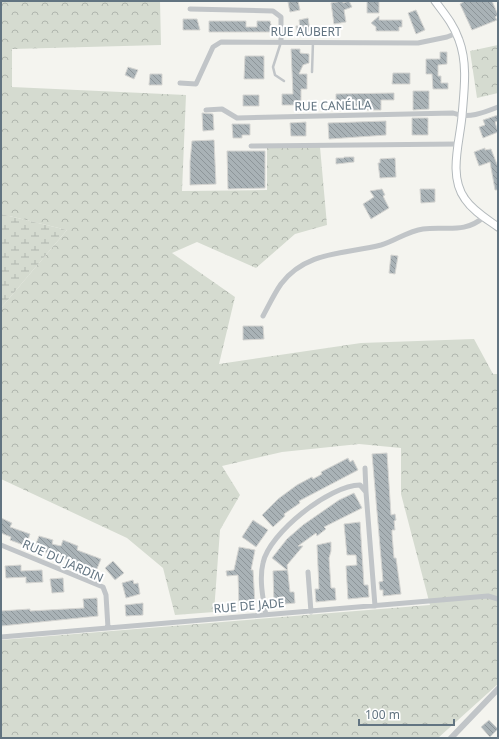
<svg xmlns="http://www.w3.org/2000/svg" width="499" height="739" font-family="'Noto Sans',sans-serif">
  <defs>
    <pattern id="forest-crowns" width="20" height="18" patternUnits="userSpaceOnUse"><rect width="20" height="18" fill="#d5dbd0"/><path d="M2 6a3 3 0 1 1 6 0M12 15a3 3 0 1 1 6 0" fill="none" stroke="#b0b6ae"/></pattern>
    <pattern id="wetland-marsh" width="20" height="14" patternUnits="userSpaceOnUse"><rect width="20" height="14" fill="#d5dbd0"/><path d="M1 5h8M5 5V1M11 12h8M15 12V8" fill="none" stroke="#b0b6ae"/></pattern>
    <pattern id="building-back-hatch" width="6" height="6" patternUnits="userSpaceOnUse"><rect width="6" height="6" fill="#a9b2b6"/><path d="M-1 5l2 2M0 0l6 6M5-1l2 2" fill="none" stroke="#8d9599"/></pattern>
  </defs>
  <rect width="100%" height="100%" fill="#f4f4ef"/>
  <!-- forest -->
  <path fill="url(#forest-crowns)" d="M1 1H160L161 45 12 49V87L186 95 182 191 267 190V146L320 147 327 225 295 234 256 268 197 242 172 253 235 297 219 364 361 343 474 339 493 374H498V684L438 738H1V640L430 605 401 494V448L359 444 282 452 222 466 240 495 220 530 214 612 175 615 163 568 127 538 1 479V308L67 230 1 214Z
    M498 45V93L477 98 470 51Z"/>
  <!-- wetland -->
  <path fill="url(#wetland-marsh)" d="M1 214 67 230 1 308Z"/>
  <!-- building -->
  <path fill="url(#building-back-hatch)" stroke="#d5d5d2" d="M298 1 300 10 290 12 288 2Z
    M343 1V3L349 1 352 7 344 10 346 22 334 24 331 3Z
    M367 1H379V13H367Z
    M465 1H492L498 15 495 17 497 20 472 30 460 4Z
    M416 10 425 30 416 34 408 13Z
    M379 16V20H402V27H399V31H376V27L371 23Z
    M308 18 310 31 297 34 296 26H300L299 20Z
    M183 19H197L200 30H183Z
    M209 21H246V27H257V21H270L273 32H209Z
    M291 49H300V53L309 54V63L303 65 299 74H307V89H301V105H282V94H293Z
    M440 52H447V64L438 65V76H441V83H448V89H433L432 74H426V59H440Z
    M245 56H264V79H244Z
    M128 67 138 70 134 79 125 75Z
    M393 73H410V84H392Z
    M150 74H162V85H149Z
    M413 91H429V109L413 110Z
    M394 93V100H381V110H367V106L336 107V94Z
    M243 95H259V106H243Z
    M202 113 213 114 214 130 203 131Z
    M498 115V121L495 122 498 132 483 138 479 127 485 125 483 120Z
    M412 118H428V135H412Z
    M386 121V135L329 139 328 123Z
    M306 122V136H291L290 123Z
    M232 124H250V135H242V138H233Z
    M214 140 216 184 190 185V162L192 141Z
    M485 148V150L491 149 498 167V190H495L490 162 479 166 474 152Z
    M227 151H265V188L228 189Z
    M344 157H354V162L336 164V158H344Z
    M395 158 396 177 380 178 378 163H380V159Z
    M382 189 385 195 383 196 389 208 371 219 363 204 374 197 370 191Z
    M420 189H435V202L421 203Z
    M391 255 398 256 395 274 389 273Z
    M243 326H263L264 339 243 340Z
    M387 453 391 515 395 514 396 520 394 521 395 530H392V534L394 558H396L401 594 383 596V590H380L379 582 383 581 372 454Z
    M348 458 350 462 353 460 358 470 299 501 300 503 284 514 285 516 273 527 262 515 278 499 297 485 312 477 313 479 322 474 321 472Z
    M354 493 362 508 324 527 326 529 317 536 316 533 298 546H303L287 565 290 592H294L295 603 274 605 273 571 287 570 272 558 287 539 303 525 339 500Z
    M1 518 12 523 10 527 30 534 26 546 10 540 11 537 1 533Z
    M253 520 268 530 256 547 242 537Z
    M360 522 364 585H368L369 597 348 599 346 566 357 565 356 555H347L344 524Z
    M39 536 53 540 52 544 61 546 63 540 78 546 77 550 101 559 96 571 53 554V555L34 549Z
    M331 542V551L329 558 331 588H335L336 600 316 602 315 589H319L317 545Z
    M239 547 255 550 251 570H253L255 605 239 606 238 575 227 576 226 571 234 570Z
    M113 561 124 573 115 580 105 568Z
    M21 565V571L42 570 43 582 26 583V577L6 578 5 566Z
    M63 578 64 592 52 593 50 579Z
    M133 580 134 584 138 583 140 594 126 598 122 583Z
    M97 598 98 616 1 626V611L30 609V611L84 608 83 599Z
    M143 603V615L126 616 125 605Z
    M489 720 498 729 490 737 481 727Z"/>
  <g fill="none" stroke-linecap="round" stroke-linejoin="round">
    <!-- secondary casing -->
    <g stroke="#b3b9bc" stroke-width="9">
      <path id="secondary" d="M435 1C444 13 454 25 459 40 468 64 464 91 462 116 460 141 448 176 465 199 473 211 487 219 498 227"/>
    </g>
    <!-- service -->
    <path stroke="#c1c5c8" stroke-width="2.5" d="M281 42 273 67 275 75 284 81
      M312 72 313 42"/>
    <!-- minor -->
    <path stroke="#c1c5c8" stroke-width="5" d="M190 9 273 11 281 17V41
      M180 83 196 84 213 47 221 42 418 43 447 37 457 33
      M206 110 222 109 237 118 453 113C468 119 483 113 498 107
      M251 146 458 144
      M263 316C269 305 274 294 281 284 306 251 345 254 381 245 395 241 408 231 423 229 447 226 464 234 484 217
      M365 468 366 492
      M1 545 103 587 106 595 108 628
      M308 572 311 612
      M266 615C263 599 259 579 263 563 269 533 330 485 360 485L366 492 375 606
      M1 637 488 596 498 599"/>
    <!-- tertiary -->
    <path stroke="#c1c5c8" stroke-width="6" d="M451 738 498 689"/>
    <!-- secondary -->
    <use href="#secondary" stroke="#fff" stroke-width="7"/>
  </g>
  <g text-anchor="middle" stroke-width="4" stroke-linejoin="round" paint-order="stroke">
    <!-- street labels -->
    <g font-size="12" fill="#627481" stroke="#fff">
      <text x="306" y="36">RUE AUBERT</text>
      <text transform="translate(333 106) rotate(-1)" y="4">RUE CANÉLLA</text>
      <text transform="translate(63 561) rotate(24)" y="4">RUE DU JARDIN</text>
      <text transform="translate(249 606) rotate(-5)" y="4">RUE DE JADE</text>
    </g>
  </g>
  <!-- border -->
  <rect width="499" height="739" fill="none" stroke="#627481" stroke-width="4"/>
  <!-- scale -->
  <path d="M359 719v6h95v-6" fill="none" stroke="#627481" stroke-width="2"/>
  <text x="365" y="719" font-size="12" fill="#627481" stroke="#ffffff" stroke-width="3" paint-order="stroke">100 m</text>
</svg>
